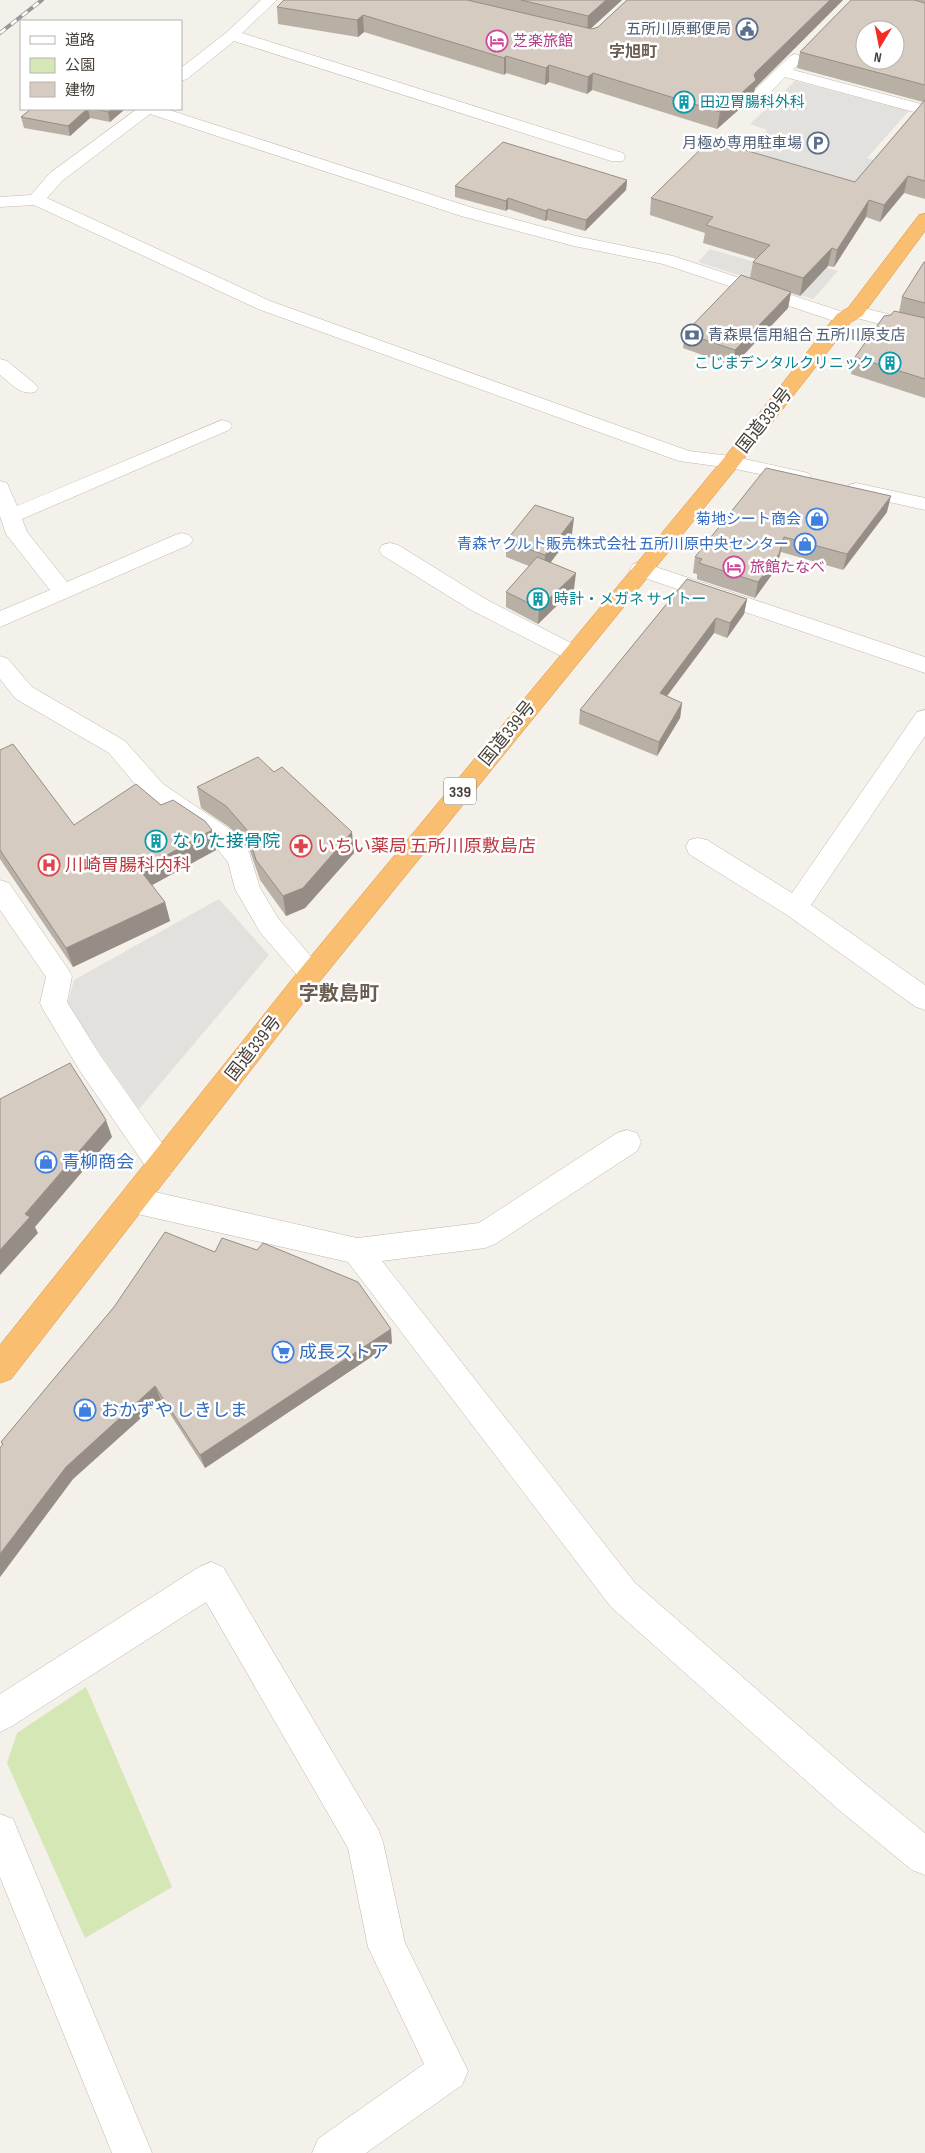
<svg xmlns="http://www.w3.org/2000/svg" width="925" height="2153" font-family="'Sofia Sans Condensed','Noto Sans JP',sans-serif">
  <rect width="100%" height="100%" fill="#f4f0ea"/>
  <!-- green -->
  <path fill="#d5e7b4" d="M86 1687 172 1887 85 1938 7 1763 17 1733Z"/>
  <!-- parking -->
  <path fill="#e3e1de" d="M795 81 909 111 867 158 915 172 890 200 744 156 767 130 750 124Z
    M710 249 789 272 800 260 838 271 813 299 698 262Z
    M219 899 269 955 139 1109 67 1006 74 980Z"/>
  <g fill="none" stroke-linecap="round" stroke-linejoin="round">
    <!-- minor casing -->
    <g stroke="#c0b7ad" stroke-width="1">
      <path id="minor" d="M261 0H277L242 33 623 153 625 157 623 161H611L234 41 187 79 181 81V68L227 32Z
        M795 54 800 56 803 59 793 70 925 105V115L785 77 767 96H755L753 93 755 90 790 56Z
        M137 109H166L473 208 576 236 673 256 846 313 848 308 855 306 925 323V335L852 317 851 322 844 324 837 322 663 264 574 246 461 216 150 114 62 181 47 198 270 301 689 451 731 456 808 473 811 477 808 481 801 483 731 468 679 461 258 309 34 205 0 207V197L31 195 50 173Z
        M0 359 7 361 35 384 38 388 35 392C20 396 11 383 0 375Z
        M222 420 229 422 232 426 229 430 22 519 27 532 67 582 175 535 182 533 189 535 193 540 189 545 0 627V611L50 590 6 534 0 516V481L7 483 17 506Z
        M856 483 925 498V510L849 493 846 489 849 485Z
        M390 543 398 545 487 600 581 648 584 653 581 658 573 661 565 658 471 610 382 555 379 550 382 545Z
        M641 562 925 657V673L633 574 630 569 633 564Z
        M0 656 8 659 32 687 125 741 163 784 228 828 249 852 260 888 278 918 320 967 324 974 320 981 311 984 302 981 260 932 235 889 228 862 210 840 145 796 109 753 16 699 0 679Z
        M925 710V736L811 905 925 985V1010L916 1007 787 915 689 854 686 847 689 840 698 838 707 840 792 893 917 712Z
        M0 880 9 883 68 969 72 976 67 1002 100 1055 171 1156 175 1165 171 1174 161 1177 151 1174 80 1071 44 1011 40 1003 46 977 0 910Z
        M627 1130 637 1133 641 1142 637 1151 495 1244 485 1248 382 1261 635 1583 865 1784 925 1833V1875L912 1870 839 1810 611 1607 348 1262 133 1213 123 1209 119 1200 123 1191 133 1187 357 1238 479 1223 617 1133Z
        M211 1562 223 1567 378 1829 383 1842 405 1943 468 2071 462 2085 366 2153H312L318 2139 424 2064 368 1947 348 1848 206 1602 12 1726 0 1732V1694L199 1567Z
        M0 1814 13 1819 152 2153H112L0 1877Z"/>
    </g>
    <!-- highway casing -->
    <g stroke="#d99140" stroke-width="1">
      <path id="highway" d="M925 214V231L862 316 851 322 738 466 320 981 11 1379 0 1383V1345L302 967 724 458 837 314 848 308 919 215Z"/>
    </g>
    <!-- minor -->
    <use href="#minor" fill="#fff" fill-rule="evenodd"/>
    <!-- highway -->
    <use href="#highway" fill="#f9be70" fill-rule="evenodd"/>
    <!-- rail casing -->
    <g stroke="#989898" stroke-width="4">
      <path id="rail" d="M0 33 42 0"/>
    </g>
    <!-- rail -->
    <use href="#rail" stroke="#fff" stroke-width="2.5" stroke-dasharray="7" stroke-linecap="butt"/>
  </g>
  <!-- wall -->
  <path fill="#b8afa5" d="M284 0H622L590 29H592L598 27 627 0H843L755 88 753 97 717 129 592 90 587 94 549 82 545 85 506 73 504 75 364 32 358 37 278 24 277 7Z
    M851 0H925V199L904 193 880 222 866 217 834 267 828 266 800 296 791 293 788 308 733 366 683 348 685 333 750 278 753 262 756 259 703 243 705 233 650 215 651 198 855 182 923 102 797 68 800 52Z
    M31 109H125L110 122 90 118 70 136 24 128 21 117Z
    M627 180 626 190 585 231 547 220 545 221 508 209 506 211 455 197V186Z
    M925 262V398L851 374 855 357 891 315 899 312 902 297Z
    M887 512 843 570 781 552 776 569 755 598 697 579V574L693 573 695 557Z
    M572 534 551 562 574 589 538 624 506 607V592L529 566 506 557V541Z
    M687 579 747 599 744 614 727 638 714 633 667 696 682 703 680 718 657 756 579 724 580 710Z
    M0 750 74 825 216 850 152 885 165 902 170 921 73 967 0 859Z
    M197 787 354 853 305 908 286 916 260 880 250 851 229 827 201 808Z
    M114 1307 392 1343 205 1468 161 1400 73 1479 0 1577V1448L2 1445 1 1442Z"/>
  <!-- shaded-wall -->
  <path fill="#968e86" d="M606 0H622L587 32 588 16Z
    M830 0H843L755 88 753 97 717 129 720 112 756 72Z
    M363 15 364 32 358 37 357 20Z
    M506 56V73L504 75V58Z
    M549 65V82L545 85 546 68Z
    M593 73 592 90 587 94 588 77Z
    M87 109H88L90 118 70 136 68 126Z
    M112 109H125L110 122 108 112Z
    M908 176 904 193 880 222 884 205Z
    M627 180 626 190 585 231 586 220Z
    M508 198V209L506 211V201Z
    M869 200 866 217 834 267 837 250Z
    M548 209 547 220 545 221 546 211Z
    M832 248 828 266 800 296 803 278Z
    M791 292 788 308 733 366 735 350Z
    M891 496 887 512 843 570 847 554Z
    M574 518 572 534 544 571 545 555Z
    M784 537 776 569 755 598 758 582Z
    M576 573 574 589 538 624 539 608Z
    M747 599 744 614 727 638 730 623Z
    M716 618 714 633 658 708 660 693Z
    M682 703 680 718 657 756 659 742Z
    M212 830 216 850 145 889 140 870Z
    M352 832 354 853 305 908 286 916 283 896Z
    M165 902 170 921 73 967 66 948Z
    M106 1120 112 1137 35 1227 38 1233 0 1275V1250L25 1214Z
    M391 1329 392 1343 205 1468 200 1455Z
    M155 1386 161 1400 73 1479 0 1577V1554L66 1467Z"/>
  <!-- building -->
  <path fill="#d6cbc0" stroke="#968e86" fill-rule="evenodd" d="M284 0H467L592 29 598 27 627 0H830L756 72 754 75 756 80 720 112 593 73 588 77 549 65 546 68 506 56 504 58 363 15 357 20 277 7Z
    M521 0H606L588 16Z
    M851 0H914L925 3V85L800 52ZM865 30H895V60H865Z
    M925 100V181L908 176 884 205 869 200 837 250 832 248 803 278 753 262 770 245 706 225 713 217 651 198 710 140 855 182Z
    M31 109H87L68 126 21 117Z
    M94 109H112L108 112Z
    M503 142 627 180 586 220 548 209 546 211 508 198 506 201 455 186Z
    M924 262H925V303L902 297Z
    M741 275 791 292 735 350 685 333Z
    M894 311 925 318V379L855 357 884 316 891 315Z
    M766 468 891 496 847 554 784 537 779 554 758 582 699 563 702 559 695 557Z
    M535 505 574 518 545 555 506 541Z
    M537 557 576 573 539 608 506 592Z
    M687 579 747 599 730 623 716 618 660 693 682 703 659 742 580 710Z
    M13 744 74 825 136 784 161 805 173 800 205 821 212 830 140 870 165 902 66 948 0 850V750Z
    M258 757 274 772 282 767 352 832 303 888 283 896 256 860 247 830 226 806 197 787Z
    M70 1063 106 1120 25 1214 30 1217 0 1250V1099Z
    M165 1232 215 1252 222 1238 257 1250 263 1243 358 1282 391 1329 200 1455 155 1386 66 1467 0 1554V1448L3 1444 1 1442 114 1307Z"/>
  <!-- icons -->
  <defs>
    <g id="civic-ring" transform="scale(1.125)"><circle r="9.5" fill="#fff" stroke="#5c6f8a" stroke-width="1.5"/><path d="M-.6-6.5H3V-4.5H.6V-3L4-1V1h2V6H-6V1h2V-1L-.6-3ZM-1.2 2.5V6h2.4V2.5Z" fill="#5c6f8a"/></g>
    <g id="hotel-ring" transform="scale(1.125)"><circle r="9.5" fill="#fff" stroke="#d1479c" stroke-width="1.5"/><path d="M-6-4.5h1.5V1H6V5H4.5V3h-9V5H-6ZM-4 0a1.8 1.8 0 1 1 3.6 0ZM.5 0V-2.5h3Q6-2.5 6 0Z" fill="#d1479c"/></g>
    <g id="building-ring" transform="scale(1.125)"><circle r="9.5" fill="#fff" stroke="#0f9aa8" stroke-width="1.5"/><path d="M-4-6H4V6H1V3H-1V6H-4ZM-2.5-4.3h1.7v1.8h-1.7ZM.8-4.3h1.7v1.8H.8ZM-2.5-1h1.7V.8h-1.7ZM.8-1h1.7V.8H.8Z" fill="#0f9aa8"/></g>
    <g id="parking-ring" transform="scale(1.125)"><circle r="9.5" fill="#fff" stroke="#5c6f8a" stroke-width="1.5"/><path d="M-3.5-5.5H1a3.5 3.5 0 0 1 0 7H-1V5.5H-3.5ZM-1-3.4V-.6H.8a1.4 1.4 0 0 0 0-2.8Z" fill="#5c6f8a"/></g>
    <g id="bank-ring" transform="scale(1.125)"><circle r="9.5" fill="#fff" stroke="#5c6f8a" stroke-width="1.5"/><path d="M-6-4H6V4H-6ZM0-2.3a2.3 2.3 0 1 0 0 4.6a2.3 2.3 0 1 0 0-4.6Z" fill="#5c6f8a"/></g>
    <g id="shop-ring" transform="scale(1.125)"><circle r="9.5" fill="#fff" stroke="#3f7fe0" stroke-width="1.5"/><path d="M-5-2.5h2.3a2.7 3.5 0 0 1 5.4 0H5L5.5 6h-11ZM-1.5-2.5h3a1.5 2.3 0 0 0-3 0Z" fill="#3f7fe0"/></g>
    <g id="pharmacy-ring" transform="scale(1.125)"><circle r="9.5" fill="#fff" stroke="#e0444e" stroke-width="1.5"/><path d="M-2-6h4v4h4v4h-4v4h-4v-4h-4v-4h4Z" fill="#e0444e"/></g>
    <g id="hospital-ring" transform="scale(1.125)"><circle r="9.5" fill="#fff" stroke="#e0444e" stroke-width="1.5"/><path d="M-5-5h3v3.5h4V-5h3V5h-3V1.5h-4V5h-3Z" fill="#e0444e"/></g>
    <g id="supermarket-ring" transform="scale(1.125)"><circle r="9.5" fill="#fff" stroke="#3f7fe0" stroke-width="1.5"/><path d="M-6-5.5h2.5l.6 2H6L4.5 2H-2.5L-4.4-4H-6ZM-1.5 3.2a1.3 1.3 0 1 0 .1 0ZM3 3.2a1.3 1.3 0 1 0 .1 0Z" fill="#3f7fe0"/></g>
  </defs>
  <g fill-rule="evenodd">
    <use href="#civic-ring" x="747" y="29"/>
    <use href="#hotel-ring" x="497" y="41"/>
    <use href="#building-ring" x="684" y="102"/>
    <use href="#parking-ring" x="818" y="143"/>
    <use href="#bank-ring" x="692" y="335"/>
    <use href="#building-ring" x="890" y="363"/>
    <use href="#shop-ring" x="817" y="519"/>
    <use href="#shop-ring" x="805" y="544"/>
    <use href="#hotel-ring" x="734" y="567"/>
    <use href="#building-ring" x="538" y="599"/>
    <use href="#building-ring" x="156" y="841"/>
    <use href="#pharmacy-ring" x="301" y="846"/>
    <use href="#hospital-ring" x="49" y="865"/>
    <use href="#shop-ring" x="46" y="1162"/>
    <use href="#supermarket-ring" x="283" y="1352"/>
    <use href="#shop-ring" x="85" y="1410"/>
  </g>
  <g text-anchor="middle" stroke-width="5" stroke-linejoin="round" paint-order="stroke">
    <!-- far-service labels -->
    <g font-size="15" fill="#4e5e75" stroke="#fff" text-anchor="end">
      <text x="731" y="34">五所川原郵便局</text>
      <text x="802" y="148">月極め専用駐車場</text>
      <text x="708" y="340" text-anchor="start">青森県信用組合 五所川原支店</text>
    </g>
    <!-- far-hotel labels -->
    <g font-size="15" fill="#b23c85" stroke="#fff" text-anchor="start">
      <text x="513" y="46">芝楽旅館</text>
      <text x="750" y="572">旅館たなべ</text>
    </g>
    <!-- far-culture labels -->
    <g font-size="15" fill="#0d838f" stroke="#fff" text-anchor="start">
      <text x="700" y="107">田辺胃腸科外科</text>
      <text x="874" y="368" text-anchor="end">こじまデンタルクリニック</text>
      <text x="554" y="604">時計・メガネ サイトー</text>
    </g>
    <!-- far-shop labels -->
    <g font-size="15" fill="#366cbe" stroke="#fff" text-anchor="end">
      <text x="801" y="524">菊地シート商会</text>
      <text x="789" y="549">青森ヤクルト販売株式会社 五所川原中央センター</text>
    </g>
    <!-- far-quarter labels -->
    <g font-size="16" font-weight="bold" fill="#6b5d50" stroke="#fff">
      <text x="633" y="57">字旭町</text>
    </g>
    <!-- shield labels -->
    <rect fill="#fff" stroke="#7f7974" stroke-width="1" x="444" y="777.5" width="32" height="27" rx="4"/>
    <g font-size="16" font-weight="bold" fill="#484038">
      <text x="460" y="797">339</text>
    </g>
    <!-- street labels -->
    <g font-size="18" fill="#484038" stroke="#fff">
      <text transform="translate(764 420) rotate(-52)" y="6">国道339号</text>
      <text transform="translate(507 733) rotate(-51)" y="6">国道339号</text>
      <text transform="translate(253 1048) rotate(-52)" y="6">国道339号</text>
    </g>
    <!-- culture labels -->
    <g font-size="18" fill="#0d838f" stroke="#fff" text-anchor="start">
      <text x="172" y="847">なりた接骨院</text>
    </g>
    <!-- health labels -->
    <g font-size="18" fill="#be3a42" stroke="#fff" text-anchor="start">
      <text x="317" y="852">いちい薬局 五所川原敷島店</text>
      <text x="65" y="871">川崎胃腸科内科</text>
    </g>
    <!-- shop labels -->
    <g font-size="18" fill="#366cbe" stroke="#fff" text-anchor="start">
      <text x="62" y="1168">青柳商会</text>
      <text x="299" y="1358">成長ストア</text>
      <text x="101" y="1416">おかずや しきしま</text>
    </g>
    <!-- quarter labels -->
    <g font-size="20" font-weight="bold" fill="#6b5d50" stroke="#fff">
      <text x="339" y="1000">字敷島町</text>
    </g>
  </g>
  <!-- legend -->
  <rect x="20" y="20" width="162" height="90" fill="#ffffff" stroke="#b6b3af"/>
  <rect x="30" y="36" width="25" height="8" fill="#ffffff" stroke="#b6b3af"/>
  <text x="65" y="45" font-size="15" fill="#484038">道路</text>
  <rect x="30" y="58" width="25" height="15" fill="#d5e7b4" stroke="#b6b3af"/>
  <text x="65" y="70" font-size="15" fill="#484038">公園</text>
  <rect x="30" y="82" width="25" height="15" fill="#d6cbc0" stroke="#b6b3af"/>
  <text x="65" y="95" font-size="15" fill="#484038">建物</text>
  <!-- north arrow -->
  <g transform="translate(880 45) rotate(190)"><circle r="24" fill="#ffffff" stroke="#b6b3af"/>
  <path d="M0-4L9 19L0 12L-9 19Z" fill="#f32d23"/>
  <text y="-8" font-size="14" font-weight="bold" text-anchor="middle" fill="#484038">N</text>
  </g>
</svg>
